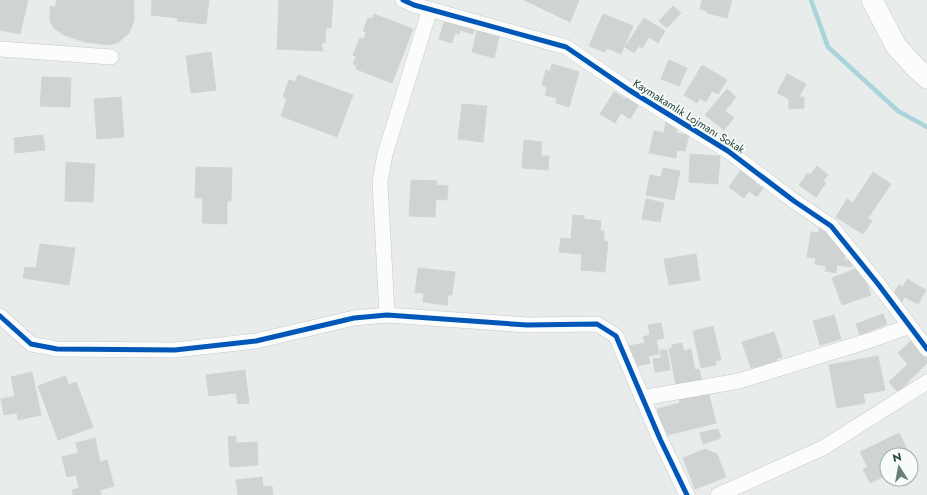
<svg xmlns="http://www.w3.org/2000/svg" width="927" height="495" font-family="Jost,sans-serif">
  <rect width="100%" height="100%" fill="#e8edeb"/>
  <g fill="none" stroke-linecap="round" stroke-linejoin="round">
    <!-- stream -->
    <path stroke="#a9d4db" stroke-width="4.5" d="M811 0 828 47 898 111 927 127"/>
  </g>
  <!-- building -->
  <path fill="#cfd4d2" stroke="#d1d6d4" d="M0 0H28L20 34 0 30Z
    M57 0H134V21L129 33 119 42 109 45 85 42 64 35 54 28 50 21V6L55 7Z
    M152 0H209L206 24 177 21 178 18 151 15Z
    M279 0H333L331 28H326L325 43H321L323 51 277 49Z
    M524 0H579L570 22Z
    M702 0H732L727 18 707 13V11L700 9Z
    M673 6 681 13 667 28 659 21Z
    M374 14 413 29 392 83 356 69 357 66 353 64 356 57 353 55 360 38 364 39 366 32 363 31 368 18 372 19Z
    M603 14 633 26 621 54 607 48 605 52 589 46Z
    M446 16 476 25 473 34 460 30 459 34 455 33 452 43 439 39Z
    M644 18 665 31 658 43 649 37 642 48 639 46 634 53 625 47Z
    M478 27 500 33 494 58 472 52Z
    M211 52 216 90 191 93 186 56Z
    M669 60 687 68 679 86 661 79Z
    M552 64 579 72 569 107 556 103 557 98 545 95 547 87 542 85 546 70 550 72Z
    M702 65 727 80 718 94 712 91 706 102 700 98 697 103 684 95Z
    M787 74 806 84 799 97H804V108L789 109V99L777 93Z
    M298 75 353 95 337 137 281 116 287 99 283 97 289 80 295 82Z
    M42 77 71 78 70 107 40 106Z
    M727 89 736 97 725 111 734 118 724 130 705 115Z
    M614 92 626 99 628 97 639 104 630 119 621 113 615 123 600 114Z
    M121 97 124 137 97 139 94 99Z
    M462 104 487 106 483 142 458 139Z
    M666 121 678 123 676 133 689 135 685 151 677 150 676 158 649 153 654 131 664 133Z
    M43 135 45 150 15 153 14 138Z
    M524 140 542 142 541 156H549L548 170 522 168Z
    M690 154 720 156 718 184 689 182Z
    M66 162 95 164 93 202 65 201Z
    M817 166 828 175 823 181 826 183 816 197 799 185 808 173 810 175Z
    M196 167 232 168 231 201H227V224L202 223 203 198H195Z
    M743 167 758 178 755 183 763 188 757 197 749 191 744 198 729 187Z
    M663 168 680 171 674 200 646 195 650 175 661 177Z
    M873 172 891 184 868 218 872 221 863 234 836 217 847 199 853 203Z
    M411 180 437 181 436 185 448 186 447 200 436 199 435 217 409 216Z
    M646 199 664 203 660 222 642 219Z
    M573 215 584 216V219L601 221 600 231H604V241L608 242 605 272 581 270 582 254 559 252 561 238 571 239Z
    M819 227 827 228 836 239 838 249H846L844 260 852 261V267L837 265 836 273 825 271 826 266 815 264 816 258 807 257 811 232 819 233Z
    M40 244 75 248 69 285 23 278 25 267 36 268Z
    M696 254 700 280 669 285 664 259Z
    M860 267 871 295 842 305 832 278Z
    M418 268 455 272 452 295H448L447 305 423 302 424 293H415Z
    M907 279 926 290 918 304 904 297 902 302 892 297 899 285 903 287Z
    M883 314 887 324 860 335 856 324Z
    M834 315 841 339 820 345 813 321Z
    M661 323 664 338 656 340 659 354 648 356 650 363 632 367 628 346 645 343 643 337 650 335 648 325Z
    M713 326 721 360 715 361 716 365 701 368 693 331Z
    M774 332 782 357 776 359 777 361 751 368 742 342Z
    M913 339 927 354V363L898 392 889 382 908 364 898 353Z
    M682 343 684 351 691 349 695 370 699 369 702 380 676 385 669 349 672 348V345Z
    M660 350H667L670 370 655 372 653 359 661 358Z
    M878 356 885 390 863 394 865 403 837 408 829 365Z
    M245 370 249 403 238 404 236 393 209 396 206 375Z
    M32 372 41 415 18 420 17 413 4 415 1 399 15 396 11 377Z
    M65 376 69 385 76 382 93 427 58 440 38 386Z
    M708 391 716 423 664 436 657 409 680 403 679 398Z
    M718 429 721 438 703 444 700 433Z
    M899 433 910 455H887V475L870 483 863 469 868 467 860 452Z
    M236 436V443L257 442 258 465 230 467 228 437Z
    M95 438 100 462 107 460 114 486 100 490 101 495H73L72 490 79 488 76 475 67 477 62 457 78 453 76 443Z
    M705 449 717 454 726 477 695 489 683 458Z
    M262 477 263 487 272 486 273 495H238L236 480Z"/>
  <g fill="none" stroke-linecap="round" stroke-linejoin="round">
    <!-- street casing -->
    <g stroke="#c5cac8" stroke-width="16">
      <path id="street" d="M403 0 414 5 566 47 629 90 728 151 794 201 831 226 878 284 927 349
        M0 49 111 57
        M387 315 380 182 385 154 430 9
        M0 316 31 344 57 349 175 350 256 341 354 318 387 315 527 325 597 324 616 336 660 439 687 495
        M642 398 739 381 871 340 910 326
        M718 495 823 448 927 382"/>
    </g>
    <!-- secondary casing -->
    <g stroke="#c3cbc8" stroke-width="22">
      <path id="secondary" d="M872 0 896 46 916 68 927 78"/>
    </g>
    <!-- street -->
    <use href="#street" stroke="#fcfcfc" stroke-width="15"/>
    <!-- secondary -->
    <use href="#secondary" stroke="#fcfcfc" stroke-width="21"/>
    <!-- cycleway casing -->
    <g stroke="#f7fbf9" stroke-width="8">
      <path id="cycleway" d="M403 0 414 5 566 47 629 90 728 151 794 201 831 226 878 284 927 349
        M0 316 31 344 57 349 175 350 256 341 354 318 387 315 527 325 597 324 616 336 660 439 687 495"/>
    </g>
    <!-- cycleway -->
    <use href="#cycleway" stroke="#0057b8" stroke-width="5"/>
  </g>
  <g text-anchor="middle" stroke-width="3.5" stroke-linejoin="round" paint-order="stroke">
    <!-- street labels -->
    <g font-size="11" fill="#24423a" stroke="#f7fbf9">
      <text transform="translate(689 116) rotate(32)" y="4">Kaymakamlık Lojmanı Sokak</text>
    </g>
  </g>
  <!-- north arrow -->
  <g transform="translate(899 467) rotate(349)"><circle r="19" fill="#f7fbf9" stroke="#a3b1ad"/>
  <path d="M0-3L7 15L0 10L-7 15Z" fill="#697e78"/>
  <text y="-6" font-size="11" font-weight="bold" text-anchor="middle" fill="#24423a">N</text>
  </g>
</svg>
